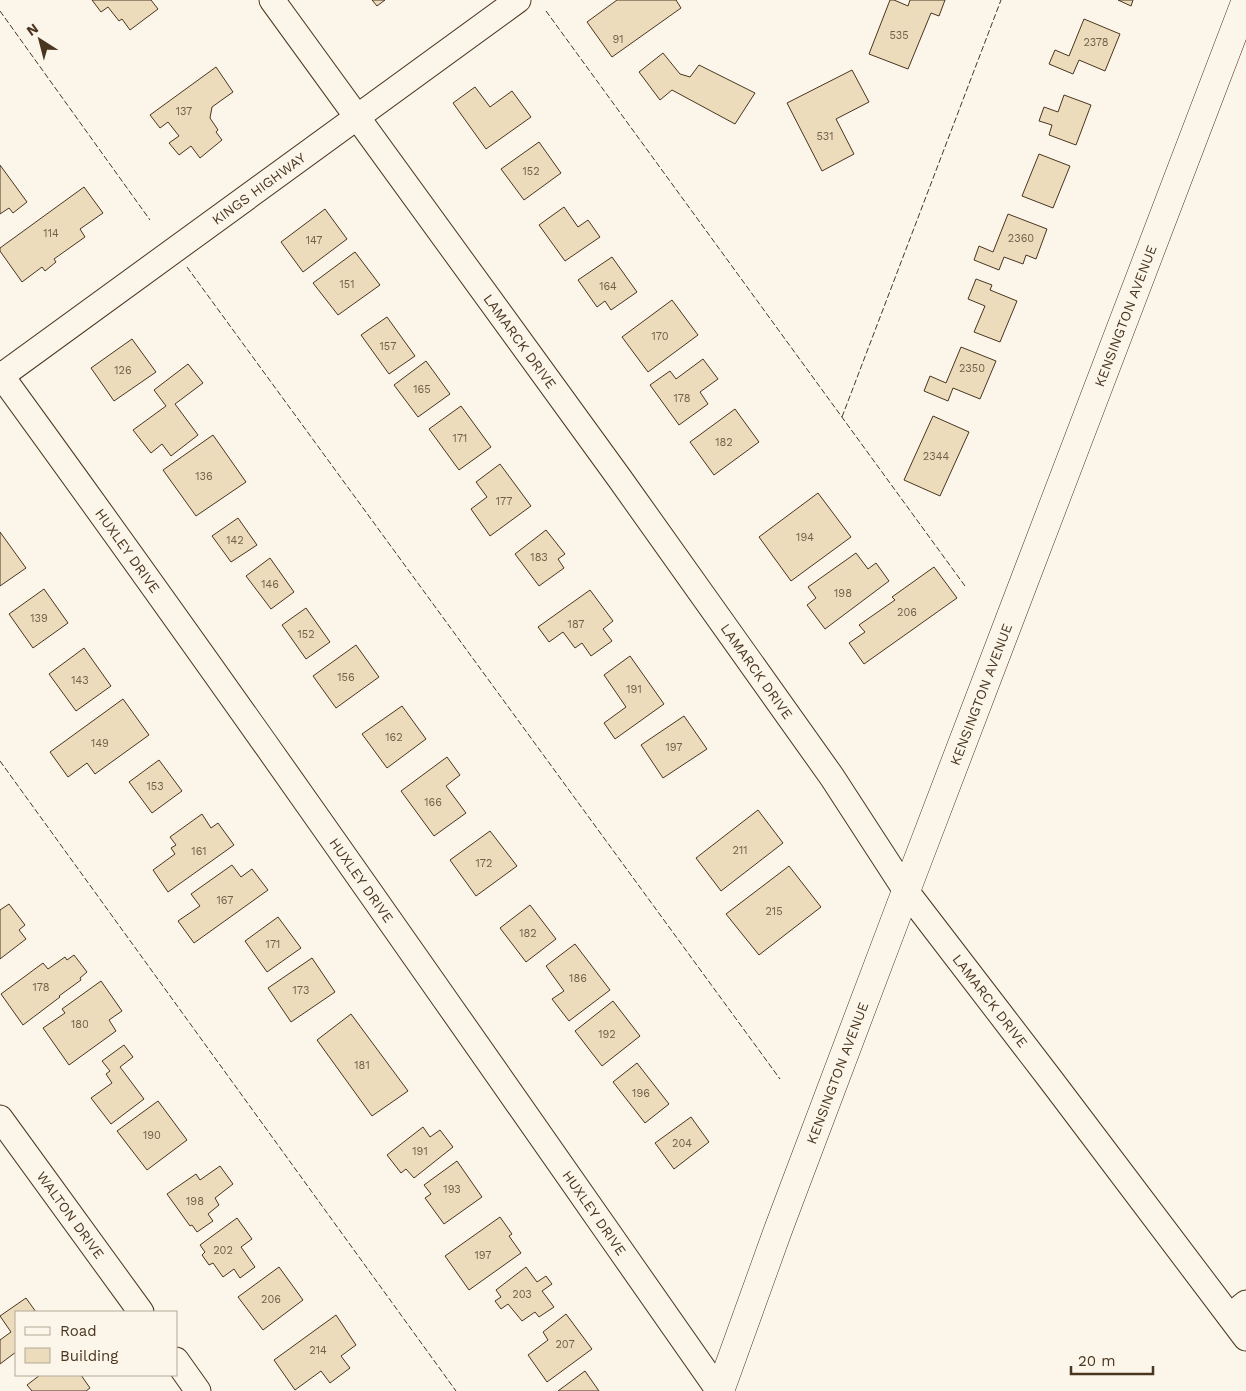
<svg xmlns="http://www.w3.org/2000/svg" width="1246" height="1391" font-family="'Work Sans',sans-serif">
  <rect width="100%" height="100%" fill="#fbf6e9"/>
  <!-- building -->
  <path fill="#ecdcbc" stroke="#4a3520" d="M92 0H151L158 9 130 30 122 19 119 21 108 7 101 12Z
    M372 0H385L377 6Z
    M617 0H676L681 8 612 57 587 22Z
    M890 0H894L908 6 910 0H945L939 16 931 13 908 69 869 54Z
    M1118 0H1133L1131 6Z
    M1084 19 1120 34 1105 71 1079 60 1073 74 1049 64 1055 50 1069 56Z
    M663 53 680 74 690 77 699 65 755 93 735 124 672 90 660 100 639 72Z
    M216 67 233 92 212 107 210 118 218 130 216 132 222 140 200 158 191 146 179 155 169 143 179 136 168 122 160 128 150 115Z
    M852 70 869 102 836 119 854 154 822 171 787 103Z
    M475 87 490 107 512 91 531 117 486 149 453 103Z
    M1064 95 1091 105 1076 145 1049 135 1052 125 1039 121 1044 107 1058 112Z
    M539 142 561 173 524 200 501 169Z
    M1039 154 1070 166 1053 208 1022 196Z
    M0 165 27 202 13 213 9 208 0 214Z
    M84 187 103 213 80 229 85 237 54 259 56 262 45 271 42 267 22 282 0 251V248Z
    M564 207 578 227 588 220 600 237 565 261 539 225Z
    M325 209 347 239 303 272 281 242Z
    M1008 214 1047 229 1036 259 1026 255 1023 264 1004 257 999 270 974 260 979 246 993 252Z
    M355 252 380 285 338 315 313 283Z
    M612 257 637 292 611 310 605 301 597 307 578 280Z
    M976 279 992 285 990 290 1017 301 1000 342 974 332 985 306 968 299Z
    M672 300 698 335 648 372 622 337Z
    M387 317 415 356 389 374 361 335Z
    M132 339 156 372 114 401 91 368Z
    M961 347 996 361 980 399 953 388 948 401 924 391 930 376 946 383Z
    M703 359 718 379 700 392 708 404 679 425 650 385 670 371 676 379Z
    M426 361 450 394 418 417 394 385Z
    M188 364 203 383 175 404 198 435 171 456 162 444 151 453 133 430 166 406 154 390Z
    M461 406 491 447 459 470 429 429Z
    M735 409 759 442 714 475 690 442Z
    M933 416 969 432 940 496 904 480Z
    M213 435 246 482 196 516 163 470Z
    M500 464 531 506 490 536 471 509 487 497 476 482Z
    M818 493 851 537 791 581 759 537Z
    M238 518 257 545 231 562 212 536Z
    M546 530 565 554 558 559 564 568 539 586 515 554Z
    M0 532 26 568 0 586Z
    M856 553 868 569 876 563 889 581 825 629 807 605 816 598 808 587Z
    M270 558 294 592 271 609 246 576Z
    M934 567 957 598 864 664 849 643 865 632 859 625 895 600 892 597Z
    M44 589 68 623 33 648 9 614Z
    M590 590 613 621 603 629 612 641 591 656 582 643 575 648 563 632 549 642 538 627Z
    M306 608 330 642 306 659 282 625Z
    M356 645 379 677 336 708 313 676Z
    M84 648 111 686 76 711 49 674Z
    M630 656 664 704 615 739 604 723 626 707 604 675Z
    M123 699 149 735 95 774 87 763 68 777 50 752Z
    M402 706 426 739 387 768 362 734Z
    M684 716 707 749 663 778 641 745Z
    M447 757 460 775 446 786 466 813 434 836 401 791Z
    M159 760 182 791 152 813 129 782Z
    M758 810 783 843 721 891 696 858Z
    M202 814 211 828 218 823 234 845 168 892 153 870 175 854 171 848 176 845 170 837Z
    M490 831 517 866 476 896 450 860Z
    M232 865 241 877 252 869 268 890 194 943 178 921 200 906 191 894Z
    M789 866 821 907 759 955 726 914Z
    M9 904 25 925 19 930 26 939 0 959V910Z
    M530 905 556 939 526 962 500 928Z
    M278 917 301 948 267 972 245 941Z
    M575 944 610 990 569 1021 552 999 564 991 546 966Z
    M74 955 87 972 80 978 81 980 59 996 60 997 23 1025 1 994 43 963 48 969 65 957 67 960Z
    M312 958 335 992 291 1022 268 988Z
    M101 981 122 1011 109 1020 116 1031 69 1065 43 1028 65 1013 62 1009Z
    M613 1001 640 1036 602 1066 575 1031Z
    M351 1014 408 1091 372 1116 317 1040Z
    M124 1045 133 1057 120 1067 144 1099 111 1124 91 1098 112 1083 106 1074 110 1071 102 1061Z
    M637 1063 669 1104 645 1123 613 1082Z
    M158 1101 187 1140 147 1170 117 1131Z
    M691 1117 709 1142 674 1169 655 1143Z
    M423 1127 430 1137 440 1130 453 1147 414 1178 406 1169 401 1173 387 1155Z
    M457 1161 482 1197 444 1224 425 1198 431 1194 424 1185Z
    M220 1166 233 1184 215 1198 219 1205 208 1214 213 1221 197 1232 192 1225 190 1226 167 1194 196 1174 200 1180Z
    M500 1217 512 1234 509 1236 521 1253 469 1290 445 1256Z
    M237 1218 252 1239 241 1247 255 1267 240 1278 234 1269 223 1277 213 1263 209 1265 202 1255 205 1252 200 1245Z
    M279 1267 303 1300 263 1330 238 1297Z
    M526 1267 537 1282 546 1276 552 1284 542 1291 554 1307 539 1317 535 1312 522 1321 508 1304 501 1309 495 1301 501 1297 496 1290Z
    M26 1298 36 1312H16V1352L0 1364V1340L11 1332 0 1316Z
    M566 1314 592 1349 547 1382 528 1355 548 1340 543 1332Z
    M336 1315 356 1345 341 1356 350 1368 330 1383 321 1371 295 1390 274 1360Z
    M585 1371 599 1391H558Z
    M40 1375H81L90 1388 86 1391H32L27 1385Z"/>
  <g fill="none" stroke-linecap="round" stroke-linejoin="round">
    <!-- street casing -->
    <g stroke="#4a3520" stroke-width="27">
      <g id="street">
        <path id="s1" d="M272 0 620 479 832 777 906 891 1051 1080 1246 1338"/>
        <path id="s2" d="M0 374C244 709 481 1051 719 1391"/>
        <path id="s3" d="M0 377 518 0"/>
        <path id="s4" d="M0 1118 141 1312"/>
        <path d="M1230 1316 1246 1303"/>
        <path d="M176 1360 198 1391"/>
      </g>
    </g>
    <!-- secondary casing -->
    <g stroke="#4a3520" stroke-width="29">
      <g id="secondary">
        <path id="s5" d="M720 1391 778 1230 906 891 1246 0"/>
      </g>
    </g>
    <!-- street -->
    <use href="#street" stroke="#fbf6e9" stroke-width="25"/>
    <!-- secondary -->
    <use href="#secondary" stroke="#fbf6e9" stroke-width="28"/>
    <!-- fence -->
    <path stroke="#4a3520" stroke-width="1" stroke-dasharray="6 2.5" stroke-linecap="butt" d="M0 11 150 220
      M546 11 965 586
      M187 267 780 1079
      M842 417 1001 0
      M0 761 456 1391"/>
  </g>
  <g text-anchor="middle" stroke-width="4" stroke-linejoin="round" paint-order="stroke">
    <!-- number labels -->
    <g font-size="11" fill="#725f47">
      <text x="899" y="39">535</text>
      <text x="618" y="43">91</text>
      <text x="1096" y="46">2378</text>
      <text x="184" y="115">137</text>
      <text x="825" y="140">531</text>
      <text x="531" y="175">152</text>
      <text x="51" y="237">114</text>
      <text x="1021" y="242">2360</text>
      <text x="314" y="244">147</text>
      <text x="347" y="288">151</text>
      <text x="608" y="290">164</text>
      <text x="660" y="340">170</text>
      <text x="388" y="350">157</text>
      <text x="972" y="372">2350</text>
      <text x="123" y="374">126</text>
      <text x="422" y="393">165</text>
      <text x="682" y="402">178</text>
      <text x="460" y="442">171</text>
      <text x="724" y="446">182</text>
      <text x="936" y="460">2344</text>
      <text x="204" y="480">136</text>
      <text x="504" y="505">177</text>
      <text x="805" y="541">194</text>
      <text x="235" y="544">142</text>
      <text x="539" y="561">183</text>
      <text x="270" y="588">146</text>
      <text x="843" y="597">198</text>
      <text x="907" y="616">206</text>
      <text x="39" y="622">139</text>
      <text x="576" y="628">187</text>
      <text x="306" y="638">152</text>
      <text x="346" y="681">156</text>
      <text x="80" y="684">143</text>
      <text x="634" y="693">191</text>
      <text x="394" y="741">162</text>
      <text x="100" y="747">149</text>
      <text x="674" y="751">197</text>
      <text x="155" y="790">153</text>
      <text x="433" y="806">166</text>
      <text x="740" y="854">211</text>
      <text x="199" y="855">161</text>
      <text x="484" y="867">172</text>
      <text x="225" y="904">167</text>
      <text x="774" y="915">215</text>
      <text x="528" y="937">182</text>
      <text x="273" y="948">171</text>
      <text x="578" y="982">186</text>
      <text x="41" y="991">178</text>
      <text x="301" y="994">173</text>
      <text x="80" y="1028">180</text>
      <text x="607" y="1038">192</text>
      <text x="362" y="1069">181</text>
      <text x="641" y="1097">196</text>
      <text x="152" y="1139">190</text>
      <text x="682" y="1147">204</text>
      <text x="420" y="1155">191</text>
      <text x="452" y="1193">193</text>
      <text x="195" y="1205">198</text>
      <text x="223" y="1254">202</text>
      <text x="483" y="1259">197</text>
      <text x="522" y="1298">203</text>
      <text x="271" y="1303">206</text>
      <text x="565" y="1348">207</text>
      <text x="318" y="1354">214</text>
    </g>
    <!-- street labels -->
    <g font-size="14" fill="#4a3520" stroke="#fbf6e9">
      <text dy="5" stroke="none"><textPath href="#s3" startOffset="320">KINGS HIGHWAY</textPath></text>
      <text dy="5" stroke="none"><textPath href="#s5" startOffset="1149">KENSINGTON AVENUE</textPath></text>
      <text dy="5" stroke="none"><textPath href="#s1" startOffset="422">LAMARCK DRIVE</textPath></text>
      <text dy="5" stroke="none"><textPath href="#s2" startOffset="218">HUXLEY DRIVE</textPath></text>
      <text dy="5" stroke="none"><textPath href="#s1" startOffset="828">LAMARCK DRIVE</textPath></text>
      <text dy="5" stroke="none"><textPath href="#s5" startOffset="744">KENSINGTON AVENUE</textPath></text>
      <text dy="5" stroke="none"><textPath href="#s2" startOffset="622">HUXLEY DRIVE</textPath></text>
      <text dy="5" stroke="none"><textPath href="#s1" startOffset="1232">LAMARCK DRIVE</textPath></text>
      <text dy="5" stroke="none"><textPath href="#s5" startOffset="339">KENSINGTON AVENUE</textPath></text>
      <text dy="5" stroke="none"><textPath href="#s2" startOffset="1028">HUXLEY DRIVE</textPath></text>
      <text dy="5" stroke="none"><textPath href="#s4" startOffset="120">WALTON DRIVE</textPath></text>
    </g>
  </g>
  <!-- legend -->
  <rect x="15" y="1311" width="162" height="65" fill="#fbf6e9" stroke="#b4a999"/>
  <rect x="25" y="1327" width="25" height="8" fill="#fbf6e9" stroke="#b4a999"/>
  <text x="60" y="1336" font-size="15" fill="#4a3520">Road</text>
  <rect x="25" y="1348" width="25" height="15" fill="#ecdcbc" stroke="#b4a999"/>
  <text x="60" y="1361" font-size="15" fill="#4a3520">Building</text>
  <!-- north arrow -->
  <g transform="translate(40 40) rotate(324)" stroke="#fbf6e9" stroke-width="4" paint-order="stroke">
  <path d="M0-4L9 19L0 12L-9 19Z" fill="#4a3520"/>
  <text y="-8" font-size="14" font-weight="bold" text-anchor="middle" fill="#4a3520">N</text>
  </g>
  <!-- scale -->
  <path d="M1071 1366v8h82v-8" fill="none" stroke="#4a3520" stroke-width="2.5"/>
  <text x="1078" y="1366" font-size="15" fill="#4a3520" stroke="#fbf6e9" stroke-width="4" paint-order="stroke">20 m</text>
</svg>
